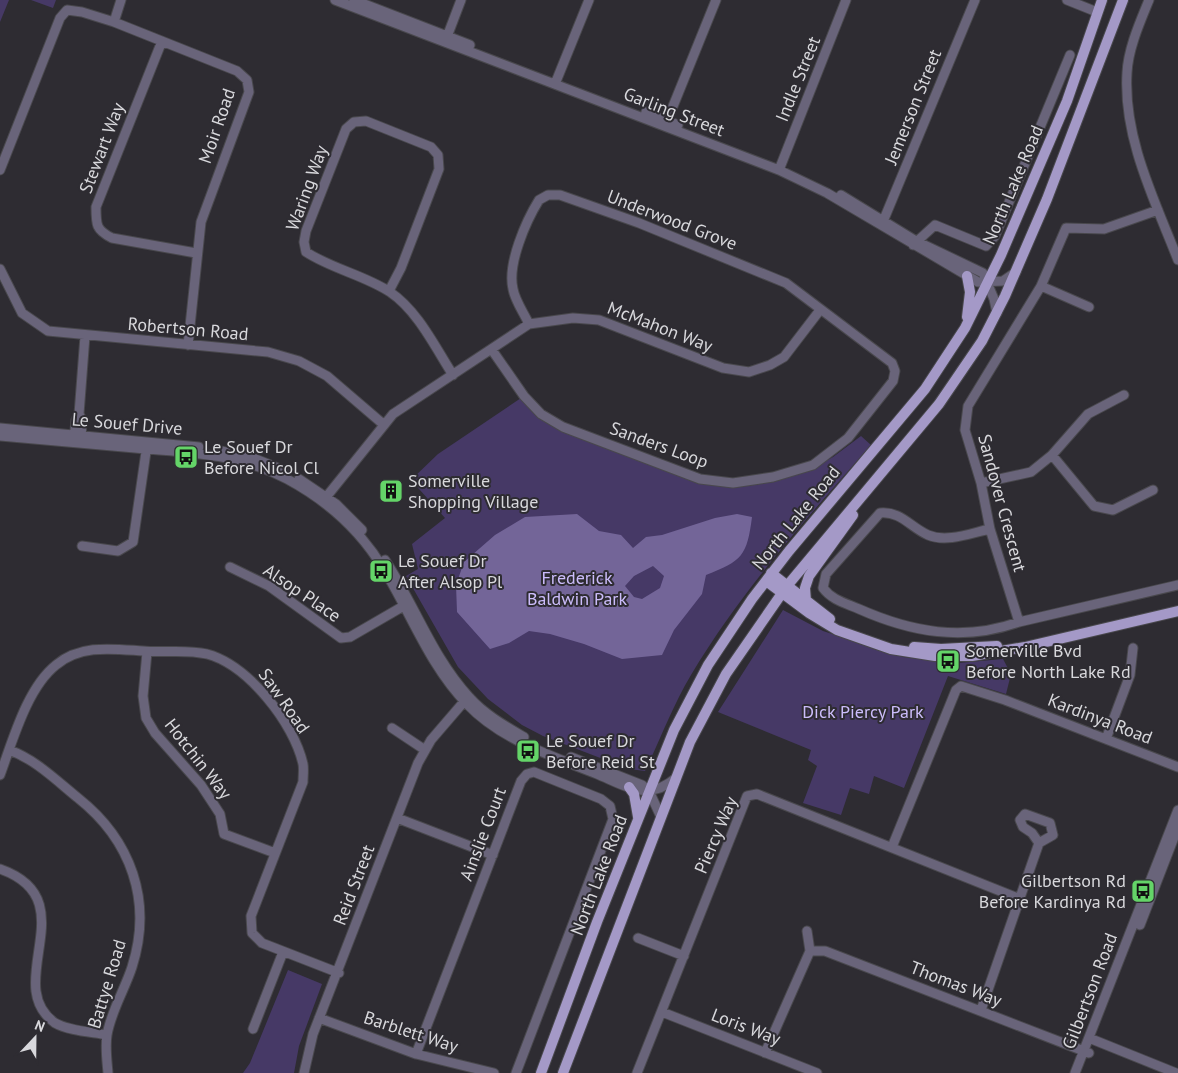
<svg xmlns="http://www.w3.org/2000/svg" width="1178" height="1073" font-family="'PT Sans',sans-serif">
  <rect width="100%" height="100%" fill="#2e2c32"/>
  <!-- green -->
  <path fill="#463966" d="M0 0H9L0 22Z
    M31 0H56L53 8Z
    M521 398 542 420 621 453 732 487 803 473 833 457 861 436 871 445C806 519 741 591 691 675 673 705 660 740 645 771L629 769 543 736 522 725 488 699 458 667 406 576 418 569 412 544 445 518 411 480 438 454Z
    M783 610 823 631 903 657 958 663 1003 659 1011 674 1006 694 948 676 904 788 874 776 869 794 850 788 841 815 803 803 817 766 808 760 811 750 718 712Z
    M288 970 322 984 299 1046 294 1073H243L250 1063Z"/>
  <!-- water -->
  <path fill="#736598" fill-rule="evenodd" d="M577 514 599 531 621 535 633 548 646 537 662 535 715 518 737 514 752 517C747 556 742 561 706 575L702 594 674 630 662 655 622 659 584 644 550 634 529 631 509 643 490 649 457 612 456 585 464 562 495 535 525 517ZM653 566 664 576 660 588 642 599 634 597 625 586 634 576Z"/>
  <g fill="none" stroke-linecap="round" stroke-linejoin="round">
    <!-- minor casing -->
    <g stroke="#49484d" stroke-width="11">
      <path id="minor" d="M335 0 779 170 827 193 978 282 1003 281 1016 272
        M354 0 470 45
        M1067 0 1097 12
        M1149 0C1140 22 1128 49 1127 73 1123 138 1155 201 1178 260
        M114 22 121 0
        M162 41 96 207C96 225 96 230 112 238L196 253
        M445 42 461 0
        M555 84 589 0
        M646 112 678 125
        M665 126 716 0
        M0 170 60 18 67 10 82 12 114 22 237 71 247 80 249 92 201 222 188 345
        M779 170 846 0
        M841 195 916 241 983 273 994 299 997 313
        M1158 210 1104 229 1066 228 1041 286 968 406 965 430 981 483 990 529 1019 622 1178 585
        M882 224 975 0
        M913 245 935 225 986 246 995 236 1070 55
        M0 269 22 313 48 331 268 352 299 361 327 376 383 424
        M1041 286 1089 307
        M389 291 401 268 439 169 438 155 431 147 366 121 354 122 346 129 306 231 304 242 306 252C332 269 364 275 390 292 418 311 435 347 453 375
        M492 350 524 396 541 414 563 427 700 479 733 483 773 477 813 465 848 438 893 381 895 371 892 363 786 283 639 223 560 195H548L539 200C526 221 507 264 513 289 515 301 524 313 529 324
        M79 414 82 420 81 440
        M0 428 199 447
        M0 436C45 440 90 444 135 448 187 452 240 454 287 479 326 500 360 530 383 568 411 613 429 665 467 704 501 740 552 756 597 774 626 786 648 802 676 778
        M74 440 76 420 79 414 85 336
        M217 450 253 458 283 470
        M1052 455 1094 506 1113 510 1153 490
        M299 479 336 504 362 530
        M981 483 1031 472 1052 455 1088 414 1124 395
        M323 501 393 414 529 324 573 318 599 320 723 368 749 372 770 365 784 357 820 310
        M990 529C971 533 947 543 928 535 910 527 901 511 880 513L826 574 823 588C832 600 845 603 859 609 911 632 963 642 1019 622
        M82 546 118 551 133 542 147 445
        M385 560C415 605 432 657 469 697 484 714 505 726 524 737
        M230 567 269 586 341 638 350 637 407 604
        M147 652 143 696 146 718 155 733 201 785 220 814 224 834 275 853
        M392 728 425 750
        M1106 739 1130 675 1133 648
        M9 750C35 759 57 781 78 798 131 840 153 901 132 967 125 989 111 1011 107 1035 105 1047 107 1061 108 1073
        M571 757 642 785 649 791 661 817
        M0 775C13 740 27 688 56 665 81 644 113 649 143 651 165 653 185 649 207 654 248 665 294 723 303 764 304 769 303 776 303 782L251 916 252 933 262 943 339 973
        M397 818 493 855
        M892 847 956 690 961 686 1005 700 1178 767
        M0 869C88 900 0 984 55 1023 69 1031 91 1032 107 1035
        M1140 925 1178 827
        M638 938 684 956
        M810 951H825L1089 1053
        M981 1010 1039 843 1032 833 1023 827 1020 820 1025 814 1050 823 1053 835 1039 843
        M662 1012 817 1073
        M319 1018 416 1054 494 1073
        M253 1029 283 952
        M1089 1038 1176 1073
        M765 1053 810 951 807 931
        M416 1054 521 781 527 774 534 772 601 799 610 806 613 819 516 1073
        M304 1073 313 1034 418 763 431 740 468 697
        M637 1073 747 796 757 794 1020 899
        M1075 1073 1178 810"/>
    </g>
    <!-- major casing -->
    <g stroke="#49484d" stroke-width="12">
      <path id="major" d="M967 317 970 292 967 276
        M771 573 830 619
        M766 581 809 613 837 630 891 649 935 656H972L1025 647 1178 611
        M806 601 805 588 809 576 853 515
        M914 647 941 649 997 646
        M629 787 634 794 638 817
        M541 1073 597 922 674 730 708 665 752 599 789 551 925 389 965 328 1001 255 1067 101 1102 0
        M563 1073 690 742 726 674 787 586 939 404 982 341 1005 296 1047 199 1123 0"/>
    </g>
    <!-- minor -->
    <use href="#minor" stroke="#69647a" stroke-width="9"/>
    <!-- major -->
    <use href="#major" stroke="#a499c7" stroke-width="10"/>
  </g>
  <!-- icons -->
  <defs>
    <g id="bus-square" transform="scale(1.25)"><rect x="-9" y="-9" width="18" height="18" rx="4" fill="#64d468" stroke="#2e2c32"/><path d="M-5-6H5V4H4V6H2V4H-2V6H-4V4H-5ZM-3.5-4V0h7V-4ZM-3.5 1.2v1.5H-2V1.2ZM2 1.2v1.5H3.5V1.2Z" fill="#111"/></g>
    <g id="building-square" transform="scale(1.25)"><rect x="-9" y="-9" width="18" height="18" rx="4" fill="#64d468" stroke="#2e2c32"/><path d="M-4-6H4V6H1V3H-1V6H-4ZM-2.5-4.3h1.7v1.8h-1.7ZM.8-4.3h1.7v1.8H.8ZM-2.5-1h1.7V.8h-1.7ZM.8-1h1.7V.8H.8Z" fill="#111"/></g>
  </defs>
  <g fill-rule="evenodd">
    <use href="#bus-square" x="186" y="457"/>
    <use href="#building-square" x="391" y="491"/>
    <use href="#bus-square" x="381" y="571"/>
    <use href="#bus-square" x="948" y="661"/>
    <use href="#bus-square" x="528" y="751"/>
    <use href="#bus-square" x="1143" y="891"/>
  </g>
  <g text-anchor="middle" stroke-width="4" stroke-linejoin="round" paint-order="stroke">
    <!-- street labels -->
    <g font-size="18" fill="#d8d8dc" stroke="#2e2c32">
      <text transform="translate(798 79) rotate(-68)" y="6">Indle Street</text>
      <text transform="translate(913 107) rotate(-68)" y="6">Jemerson Street</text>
      <text transform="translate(674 112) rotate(21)" y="6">Garling Street</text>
      <text transform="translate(217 126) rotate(-71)" y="6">Moir Road</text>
      <text transform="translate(102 148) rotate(-69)" y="6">Stewart Way</text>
      <text transform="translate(1013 185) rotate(-67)" y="6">North Lake Road</text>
      <text transform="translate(307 188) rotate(-70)" y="6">Waring Way</text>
      <text transform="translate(672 220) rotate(21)" y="6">Underwood Grove</text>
      <text transform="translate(660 327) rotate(21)" y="6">McMahon Way</text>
      <text transform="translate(188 329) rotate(5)" y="6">Robertson Road</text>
      <text transform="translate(127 424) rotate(5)" y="6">Le Souef Drive</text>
      <text transform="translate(659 445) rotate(20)" y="6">Sanders Loop</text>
      <text transform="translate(1002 503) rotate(75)" y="6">Sandover Crescent</text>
      <text transform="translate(796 518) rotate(-51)" y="6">North Lake Road</text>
      <text transform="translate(302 593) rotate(34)" y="6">Alsop Place</text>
      <text transform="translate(284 701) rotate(55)" y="6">Saw Road</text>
      <text transform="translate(1100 719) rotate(21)" y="6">Kardinya Road</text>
      <text transform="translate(198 759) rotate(52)" y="6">Hotchin Way</text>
      <text transform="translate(483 834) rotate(-69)" y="6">Ainslie Court</text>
      <text transform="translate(716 835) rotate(-67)" y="6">Piercy Way</text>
      <text transform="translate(599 875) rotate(-69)" y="6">North Lake Road</text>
      <text transform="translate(354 885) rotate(-69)" y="6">Reid Street</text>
      <text transform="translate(107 984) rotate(-73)" y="6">Battye Road</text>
      <text transform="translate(956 984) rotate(21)" y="6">Thomas Way</text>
      <text transform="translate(1090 991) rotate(-69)" y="6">Gilbertson Road</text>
      <text transform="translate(746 1027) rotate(21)" y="6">Loris Way</text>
      <text transform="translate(411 1032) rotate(18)" y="6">Barblett Way</text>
    </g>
    <!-- poi labels -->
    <g font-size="18" fill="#d8d8dc" stroke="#2e2c32" text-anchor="start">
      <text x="204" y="453">Le Souef Dr<tspan x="204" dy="21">Before Nicol Cl</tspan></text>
      <text x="408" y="487">Somerville<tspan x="408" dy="21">Shopping Village</tspan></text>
      <text x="398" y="567">Le Souef Dr<tspan x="398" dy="21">After Alsop Pl</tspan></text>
      <text x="966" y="657">Somerville Bvd<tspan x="966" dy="21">Before North Lake Rd</tspan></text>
      <text x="546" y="747">Le Souef Dr<tspan x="546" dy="21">Before Reid St</tspan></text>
      <text x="1126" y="887" text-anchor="end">Gilbertson Rd<tspan x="1126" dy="21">Before Kardinya Rd</tspan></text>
    </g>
    <!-- park labels -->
    <g font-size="18" fill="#ccbdfb" stroke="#2e2c32">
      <text x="577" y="584">Frederick<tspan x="577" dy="21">Baldwin Park</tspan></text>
      <text x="863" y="718">Dick Piercy Park</text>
    </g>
  </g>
  <!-- north arrow -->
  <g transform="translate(35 1038) rotate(22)" stroke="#2e2c32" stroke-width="4" paint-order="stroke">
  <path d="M0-4L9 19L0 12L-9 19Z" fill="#d8d8dc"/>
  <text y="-8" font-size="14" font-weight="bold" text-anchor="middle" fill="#d8d8dc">N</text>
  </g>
</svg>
